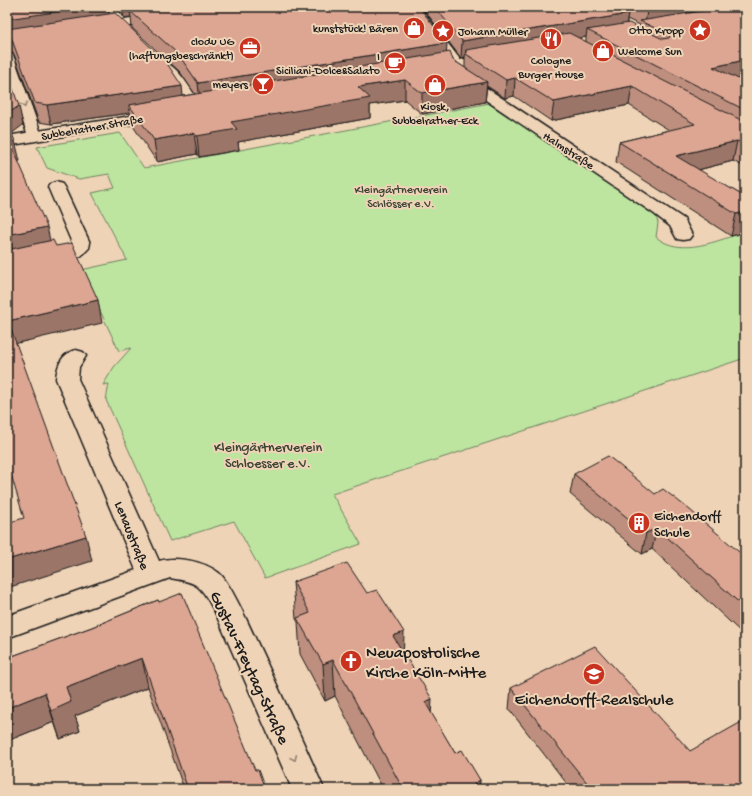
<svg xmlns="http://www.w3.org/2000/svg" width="752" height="796" font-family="'Gochi Hand',sans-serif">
  <rect width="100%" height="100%" fill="#efd3b6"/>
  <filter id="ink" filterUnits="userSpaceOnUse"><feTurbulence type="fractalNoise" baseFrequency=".025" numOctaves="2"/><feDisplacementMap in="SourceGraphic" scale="8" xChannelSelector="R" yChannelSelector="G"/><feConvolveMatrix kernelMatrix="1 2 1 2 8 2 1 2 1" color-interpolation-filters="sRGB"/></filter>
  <g filter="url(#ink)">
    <!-- green -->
    <path fill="#bde5a0" stroke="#6c805e" d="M490 103 656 216 658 223 656 237C681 258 718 240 745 232V358L332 494 361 544 265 578 234 521 170 541 106 400 109 384 103 385 114 367 131 348 119 351 81 270 127 260 92 193 115 188 109 174 79 179 47 168 37 147 120 133 144 168Z"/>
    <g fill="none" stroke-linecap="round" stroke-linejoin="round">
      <!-- street casing -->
      <g stroke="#1c1c1c" stroke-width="3">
        <path id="street" d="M408 7H420L459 58 463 65 464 73 684 219 692 235 689 239 683 240 677 239 670 226 653 213 453 78 447 59Z
          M160 15 166 18 164 20 95 32 89 28 95 24Z
          M7 51 13 55 42 136 40 139H30L28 136 7 74Z
          M164 62C179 66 195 96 203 109L201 112H191L169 78 158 66Z
          M56 182 62 184 64 187 90 243 89 248 81 256 7 272V260L71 246 72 243 48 187 50 184Z
          M76 350 83 352 86 356 79 367 78 379 159 561C177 556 204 561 219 573 230 582 249 625 256 640 279 689 302 739 324 789H292L215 612C200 586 201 583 170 578L7 638V616L136 570 56 379C57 366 62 353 76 350Z"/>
      </g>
      <!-- secondary casing -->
      <g stroke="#1c1c1c" stroke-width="3">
        <path id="secondary" d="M495 53 499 54 501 57 499 60 430 74 423 70 430 66Z
          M162 111 167 112 169 115 167 118 7 146V136Z"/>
      </g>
      <!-- street -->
      <use href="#street" fill="#efd3b6" fill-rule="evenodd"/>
      <!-- secondary -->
      <use href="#secondary" fill="#efd3b6" fill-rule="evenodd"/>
    </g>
    <!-- wall -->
    <path fill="#be8f7e" stroke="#1c1c1c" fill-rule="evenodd" d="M7 7H108L109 14 183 96 195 94 180 72 132 28 131 17 124 18 117 7H419L446 52 453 60 465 68V57L461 58 422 7H745V78L738 79 745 82V167L733 161 698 170 745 197V232L731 236 616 162 619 142 669 130 629 105 551 121 514 96 505 98 487 86 485 102 422 114 405 100 370 105V118L238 142 239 150 199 157 197 154 157 162 133 126 130 113 51 124 39 122 14 54 7 51ZM627 19 640 25 639 28 627 24ZM586 37V42L579 38Z
      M574 474 655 494 745 557V636L652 549 642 554 570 494Z
      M293 582 403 653 431 714 455 753 480 780 479 789H383L335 696 325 701 300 654 298 622 296 619Z
      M158 600 255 770 265 789H184L148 687 75 716 80 731 60 739 54 722 7 741V658L92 627Z
      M511 688 690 751 745 789H571L509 709Z"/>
    <!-- shaded-wall -->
    <path fill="#9b7467" stroke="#1c1c1c" d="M73 7H108L110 21 7 35V19Z
      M122 7H204L130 11 131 17 124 18Z
      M670 7H705L703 18 645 24 647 11Z
      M716 7H745L714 16Z
      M628 14 625 31 587 30 586 37 470 57 466 50 465 57 461 58 462 41Z
      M447 43 446 61 200 102 198 83Z
      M745 60V78L709 85 713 67Z
      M515 78 514 96 505 98 506 80Z
      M405 80V100L370 105V118L238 142 239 150 199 157 197 136 231 122 358 87Z
      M487 82 485 102 422 114V93Z
      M182 86 184 105H129L130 113 51 124 47 105Z
      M632 86 629 105 551 121 554 102Z
      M19 106 23 125 11 134 7 135V114Z
      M194 133 197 154 157 162 154 140Z
      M15 141 20 161 15 162 10 142Z
      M737 141 733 161 674 176 676 156Z
      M745 212V232L731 236 736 214Z
      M47 227 52 249 7 258V235Z
      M98 300 102 323 14 344 8 321Z
      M657 528 652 549 642 554 646 533Z
      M86 536 92 561 7 588V560Z
      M404 632 403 668 393 636Z
      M142 658 148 687 75 716 80 731 60 739 51 711 66 687Z
      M333 660 335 696 325 701 323 664Z
      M45 693 54 722 7 741V708Z
      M432 699 430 735 425 702Z
      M480 780 479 789H473L474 784Z"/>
    <!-- building -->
    <path fill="#dda693" stroke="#1c1c1c" d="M7 7H90L7 19Z
      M159 7H419L447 43 198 83 178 54 130 11Z
      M435 7H614L628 14 462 41Z
      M639 7H670L647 11Z
      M726 7H745V60L713 67 745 82V110L587 30 629 23 663 39 669 38 670 35 640 21Z
      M115 13 166 62 182 86 47 105 35 103 11 37 7 35V29Z
      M569 33 745 122V144L737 141 676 156 745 197V212L736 214 619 142 695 124 632 86 554 102 515 78 506 80 466 54V50Z
      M450 52 453 60 487 82 422 93 405 80 358 87 370 98 231 122 237 129 197 136 194 133 154 140 129 105Z
      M7 72 19 106 7 114Z
      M7 127H9L15 141 10 142 47 227 7 235Z
      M53 240 56 246 72 243 98 300 8 321 86 536 7 560V523L24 518 7 461V250Z
      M608 456 655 494 663 489 690 510 745 557V608L657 528 646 533 574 474Z
      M347 563 367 593 377 590 404 632 393 636 432 699 425 702 455 753 462 750 480 780 474 784 477 789H403L333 660 323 664 297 618 310 613 293 582Z
      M182 593 255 770H258L265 789H188L142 658 66 687 71 702 51 711 45 693 7 708V658L92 627 158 600 159 602Z
      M595 646 690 751 745 720V789H592L511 688Z"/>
    <!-- one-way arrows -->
    <defs><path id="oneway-chevron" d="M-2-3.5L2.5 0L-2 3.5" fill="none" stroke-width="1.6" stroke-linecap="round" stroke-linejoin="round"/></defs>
    <g stroke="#908171">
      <use href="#oneway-chevron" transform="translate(24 105) rotate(71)"/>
      <use href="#oneway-chevron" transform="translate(294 758) rotate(66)"/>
    </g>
  </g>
  <!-- icons -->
  <defs>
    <g id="shop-disc" transform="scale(1.15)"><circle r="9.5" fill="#c8321e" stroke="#efd3b6"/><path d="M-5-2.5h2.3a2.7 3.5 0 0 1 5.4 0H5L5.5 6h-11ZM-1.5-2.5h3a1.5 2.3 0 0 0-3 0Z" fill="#fff"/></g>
    <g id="sight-disc" transform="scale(1.15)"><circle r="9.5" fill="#c8321e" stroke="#efd3b6"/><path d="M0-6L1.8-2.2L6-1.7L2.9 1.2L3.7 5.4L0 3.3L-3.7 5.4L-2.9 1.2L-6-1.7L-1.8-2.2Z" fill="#fff"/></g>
    <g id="restaurant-disc" transform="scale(1.15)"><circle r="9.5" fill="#c8321e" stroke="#efd3b6"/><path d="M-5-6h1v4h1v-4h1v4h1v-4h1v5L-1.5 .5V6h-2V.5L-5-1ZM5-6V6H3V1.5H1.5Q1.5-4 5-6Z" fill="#fff"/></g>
    <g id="office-disc" transform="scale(1.15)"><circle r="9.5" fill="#c8321e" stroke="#efd3b6"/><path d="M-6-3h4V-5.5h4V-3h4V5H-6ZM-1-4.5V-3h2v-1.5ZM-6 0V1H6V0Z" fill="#fff"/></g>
    <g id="cafe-disc" transform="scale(1.15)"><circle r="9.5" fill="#c8321e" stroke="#efd3b6"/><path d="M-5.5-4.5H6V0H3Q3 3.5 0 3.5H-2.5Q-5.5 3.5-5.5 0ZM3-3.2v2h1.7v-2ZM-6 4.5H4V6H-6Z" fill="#fff"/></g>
    <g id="bar-disc" transform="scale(1.15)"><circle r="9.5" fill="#c8321e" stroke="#efd3b6"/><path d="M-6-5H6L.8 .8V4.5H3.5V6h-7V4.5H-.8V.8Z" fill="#fff"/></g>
    <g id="building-disc" transform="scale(1.15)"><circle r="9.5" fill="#c8321e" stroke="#efd3b6"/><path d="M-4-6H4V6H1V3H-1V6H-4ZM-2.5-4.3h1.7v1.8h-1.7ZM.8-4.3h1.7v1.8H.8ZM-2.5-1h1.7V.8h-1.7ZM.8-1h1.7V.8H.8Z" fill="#fff"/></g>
    <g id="church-disc" transform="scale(1.15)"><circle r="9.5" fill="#c8321e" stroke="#efd3b6"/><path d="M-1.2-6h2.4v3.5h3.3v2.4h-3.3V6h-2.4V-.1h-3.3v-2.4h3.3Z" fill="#fff"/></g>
    <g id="school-disc" transform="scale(1.15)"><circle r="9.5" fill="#c8321e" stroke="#efd3b6"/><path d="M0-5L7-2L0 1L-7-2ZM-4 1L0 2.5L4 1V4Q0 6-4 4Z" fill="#fff"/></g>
  </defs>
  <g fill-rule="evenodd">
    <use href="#shop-disc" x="414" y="28"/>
    <use href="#sight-disc" x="700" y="30"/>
    <use href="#sight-disc" x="443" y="31"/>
    <use href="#restaurant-disc" x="551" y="39"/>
    <use href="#office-disc" x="250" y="48"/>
    <use href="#shop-disc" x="603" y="51"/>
    <use href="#cafe-disc" x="395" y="63"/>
    <use href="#bar-disc" x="263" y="84"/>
    <use href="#shop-disc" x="435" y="85"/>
    <use href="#building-disc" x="639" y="523"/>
    <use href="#church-disc" x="351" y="661"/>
    <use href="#school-disc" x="594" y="674"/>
  </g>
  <g text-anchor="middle" stroke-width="4" stroke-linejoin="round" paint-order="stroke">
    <!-- far-poi labels -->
    <g font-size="12" fill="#1c1c1c" stroke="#efd3b6" text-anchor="end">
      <text x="398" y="32">kunststück! Bären</text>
      <text x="684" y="34">Otto Kropp</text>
      <text x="458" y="35" text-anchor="start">Johann Müller</text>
      <text x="234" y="45">clodu UG<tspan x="234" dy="14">(haftungsbeschränkt)</tspan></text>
      <text x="618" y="55" text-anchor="start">Welcome Sun</text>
      <text x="380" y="60">I<tspan x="380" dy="14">Siciliani-Dolce&amp;Salato</tspan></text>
      <text x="551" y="64" text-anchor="middle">Cologne<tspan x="551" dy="14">Burger House</tspan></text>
      <text x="248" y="88">meyers</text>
      <text x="435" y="110" text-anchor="middle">Kiosk,<tspan x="435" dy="14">Subbelrather-Eck</tspan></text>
    </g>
    <!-- far-street labels -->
    <g font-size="12" fill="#1c1c1c" stroke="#efd3b6">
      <text transform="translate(92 127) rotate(-10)" y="4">Subbelrather Straße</text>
      <text transform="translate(569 150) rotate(33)" y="4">Halmstraße</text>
    </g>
    <!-- far-park labels -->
    <g font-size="12" fill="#3c4436" stroke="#efd3b6">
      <text x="401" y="193">Kleingärtnerverein<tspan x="401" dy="14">Schlösser e.V.</tspan></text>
    </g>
    <!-- park labels -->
    <g font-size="14" fill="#3c4436" stroke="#efd3b6">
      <text x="268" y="451">Kleingärtnerverein<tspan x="268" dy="16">Schloesser e.V.</tspan></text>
    </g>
    <!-- poi labels -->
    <g font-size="14" fill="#1c1c1c" stroke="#efd3b6" text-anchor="start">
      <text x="654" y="520">Eichendorff<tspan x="654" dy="16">Schule</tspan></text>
    </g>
    <!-- street labels -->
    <g font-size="14" fill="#1c1c1c" stroke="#efd3b6">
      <text transform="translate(133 535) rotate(68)" y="5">Lenaustraße</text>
    </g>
    <!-- near-poi labels -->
    <g font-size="17" fill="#1c1c1c" stroke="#efd3b6" text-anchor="start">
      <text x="366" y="657">Neuapostolische<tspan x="366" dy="20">Kirche Köln-Mitte</tspan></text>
      <text x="594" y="704" text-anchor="middle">Eichendorff-Realschule</text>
    </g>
    <!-- near-street labels -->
    <g font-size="17" fill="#1c1c1c" stroke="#efd3b6">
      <text transform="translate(251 667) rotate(65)" y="6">Gustav-Freytag-Straße</text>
    </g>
  </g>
  <!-- margin -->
  <rect width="752" height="796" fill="none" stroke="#efd3b6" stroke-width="24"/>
  <rect x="12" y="12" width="728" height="772" fill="none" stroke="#1c1c1c" stroke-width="1.5" filter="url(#ink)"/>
</svg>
